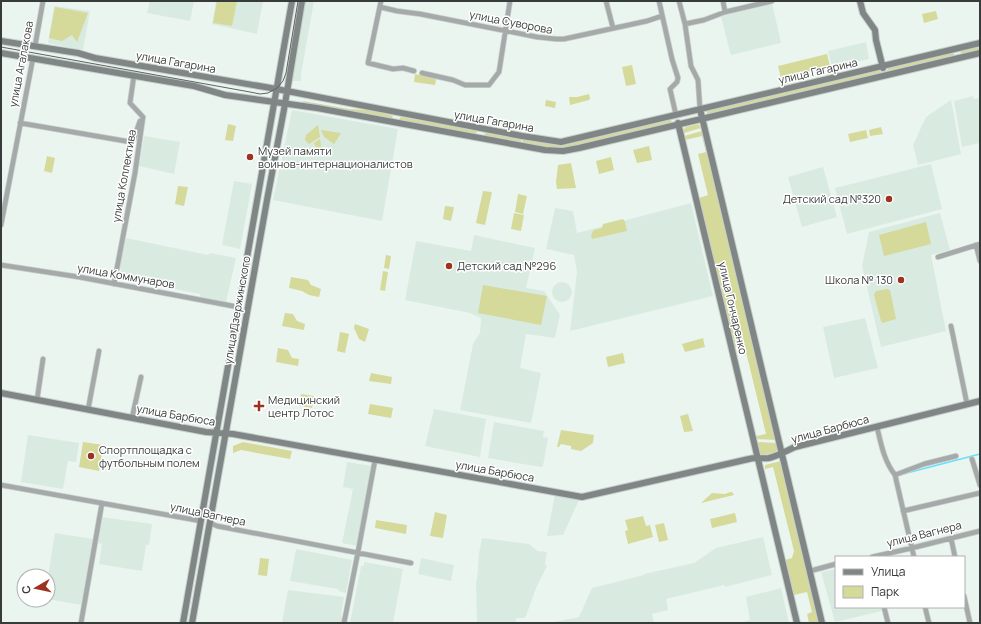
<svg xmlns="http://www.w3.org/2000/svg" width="981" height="624" font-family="Manrope,sans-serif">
  <rect width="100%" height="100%" fill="#ebf5f0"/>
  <!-- built -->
  <path fill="#d9eae1" d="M150 1H194L190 21 147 13Z
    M216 1H263L257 34 212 24Z
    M305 1H314L301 74V81H293L292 76Z
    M772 3 781 43 731 55 721 17 727 13Z
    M54 6 90 11 83 50 48 43Z
    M866 42 869 59 832 67 828 51Z
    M973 96 974 99 980 98V143L962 147 954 101Z
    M951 100 961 154 918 165 913 145 926 117Z
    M292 110 398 129 382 221 273 200Z
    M144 136 180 142 174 174 139 166Z
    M931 164 942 209 847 234 835 188Z
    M823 167 837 217 802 227 788 177Z
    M234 181 252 184 240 249 222 245Z
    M691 203 713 296 570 331 577 272 574 255 546 249 555 208 573 211 577 233Z
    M940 213 950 250 931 255 946 331 881 347 862 266 869 232Z
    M474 235 535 248 526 288 544 291 560 315 555 338 526 334 520 368 541 373 531 423 460 410 473 344 480 333 481 318 470 313 405 300 416 241 471 251Z
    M126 238 208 255 210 253 236 258 226 302 200 297V294L119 278 121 269 119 268Z
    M552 292a10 10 0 1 1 20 0a10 10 0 1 1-20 0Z
    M865 318 878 368 834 378 823 327Z
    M434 409 486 419 480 457 425 446Z
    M494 422 544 431 543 437 548 438 543 466 541 467 488 458Z
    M28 435 79 443 76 462 68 461 63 489 21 482Z
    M347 462 372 466 357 546 342 543 353 489 343 487Z
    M555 494 579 500 563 535 547 536Z
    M102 517 152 524 149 545H146L142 571 99 564 102 544 98 543Z
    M55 533 93 539 81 605 48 599V576Z
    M763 537 772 575 725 587 724 585 666 599 668 610 652 614 654 623H549L579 617 592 588 644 575V574L694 563 716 548Z
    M482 538 529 544 538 551 547 552 545 564 547 566 536 588 526 616 524 618H516V623H461L477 622 476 581 477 580 479 553Z
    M296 549 352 560 346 593 339 591 338 589 290 581Z
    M421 558 454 565 451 581 418 574Z
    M364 562 403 569 393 623H350L361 566H364Z
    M836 569V607H881L882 611 835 622 821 572Z
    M781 588 789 623H740L750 620 746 597Z
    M288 590 344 597 341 616 343 617 342 623H282Z"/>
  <!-- green -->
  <path fill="#d5d99a" d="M217 1H237L232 26 213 23Z
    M55 7 88 13 77 42 72 35 62 41 49 38Z
    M936 11 938 19 924 23 922 14Z
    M980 46V50L963 54 960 52 962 50Z
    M952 53 954 54V56L887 71 888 68Z
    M827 54 830 66 781 78 778 66Z
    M632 65 636 84 626 86 622 67Z
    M879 70 881 72 880 74 707 115V111Z
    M415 74 435 78 436 80 435 85 414 82Z
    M589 94 590 99 589 100 570 105 569 97H577Z
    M546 100 556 102 555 108 545 106Z
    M303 101 349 109 368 110 391 115 393 117 391 119 303 103Z
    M401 117 476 130 477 132 475 134 400 120 399 119Z
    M671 120 672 123 568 147H546L523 143 522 139 557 145 567 144Z
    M228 124 236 126 233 141 225 140Z
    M698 124 701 128 684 133 683 130 686 127Z
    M318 125 320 137 309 144 305 140 306 135Z
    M881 127 883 134 870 136 869 130Z
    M321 130 341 133 334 144 324 137Z
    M866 130 868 138 850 142 848 134Z
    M702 131 776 440 756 439 749 412 756 436 766 434 744 344 735 347 749 407H748L699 198 708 195 698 154 706 152 702 136 685 140 684 136Z
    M486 132 521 139V143L486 136 484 135Z
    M320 139 322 153 320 154 315 149 316 147 314 143Z
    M649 146 652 160 637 163 633 150Z
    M47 156 55 158 52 173 44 171Z
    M611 157 614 170 599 174 596 161Z
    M571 163 576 188 557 189 556 182 558 165Z
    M178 186 188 187 184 206 175 204Z
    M483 191 492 192 485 225 476 223Z
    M518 194 527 196 523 214 515 212Z
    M445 206 454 207 451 221 443 219Z
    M514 213 524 215 521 231 511 229Z
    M623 219 625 222 627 231 592 239 591 235 594 230 602 228 603 224Z
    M926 222 931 244 884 256 879 235Z
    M386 255 391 256 389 269 384 268Z
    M383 271 388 272 385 291 380 290Z
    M291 277 308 280 311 285 321 289 319 297 309 295 302 291 289 288Z
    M483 285 547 296 541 325 478 313Z
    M887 289 890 290 896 319 883 323 881 321 874 295 876 291Z
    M285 313 293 314 297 321 305 324 304 330 282 326Z
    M355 324 369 329 365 342 359 339 354 328Z
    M340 332 349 334 345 353 337 351Z
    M703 338 705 347 685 352 682 344Z
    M278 348 288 350 292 358 299 359 298 366 276 362Z
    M623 353 625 363 608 367 606 357Z
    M371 373 392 377 391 384 369 381Z
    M301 394 314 396 312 408 299 406Z
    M370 404 393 408 391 418 368 414Z
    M688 414 693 431 684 432 680 416Z
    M561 430 594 435 593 443 581 451 571 449V446L561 444 559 447H557Z
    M83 442 103 445 99 471 79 467Z
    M243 442 292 451 290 459 241 450 233 453V446Z
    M757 442 777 443 778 450 775 453 761 455Z
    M781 461 819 623H809L807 614 812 612 807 592 794 595 785 560 792 558 794 551 773 467 765 469V465Z
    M730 492H732L734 495 701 503 712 493 725 494Z
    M435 512 447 515 443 538 430 536Z
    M735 513 737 522 712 528 710 519Z
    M643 516 646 526 650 525 653 537 628 544 625 531 628 530 625 520Z
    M376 520 407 525 406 534 375 528Z
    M664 523 668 540 659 542 655 525Z
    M260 558 269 559 267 576 258 575Z"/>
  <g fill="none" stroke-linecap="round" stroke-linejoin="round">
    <!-- stream -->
    <path stroke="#65e0fd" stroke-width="1.5" d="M903 474 980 454"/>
    <!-- street casing -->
    <g stroke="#c7d0cb" stroke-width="6">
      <path id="street" d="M381 1 368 63 393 69 403 68 414 71
        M606 1 613 28
        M659 1 672 59 678 78 677 82 670 89 676 115
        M679 1 685 24 691 66 698 80 700 109
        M723 1 725 12
        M380 7 397 11 420 14 537 37 556 39H564L647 21 662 16
        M685 24 704 20 725 12 772 1
        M35 46 43 1
        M422 73 453 80 465 85H489L499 72 510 1
        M20 123 131 142 133 141 140 121
        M1 225 33 58
        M976 245 980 261
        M938 257 980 244
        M1 265 79 277 238 307
        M114 284 135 173 143 117 130 103 134 75
        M951 326 967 404
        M37 400 43 359
        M88 410 99 351
        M132 418 141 377
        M877 427C881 444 884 461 895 475L914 557
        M972 459 980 485
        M895 475 924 464 956 456
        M1 485 201 521
        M903 511 980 493
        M210 523 217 526 411 563
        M951 538 955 557
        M872 557 912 548 980 531
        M810 571 836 564
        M964 596 970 623
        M884 607 888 623
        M925 607 929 623
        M81 623 102 503
        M344 623 358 552 375 460"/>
    </g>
    <!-- secondary casing -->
    <g stroke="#c7d0cb" stroke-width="8">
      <path id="secondary" d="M860 1 863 13 875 30 876 40 883 68
        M1 41 78 53 95 58 271 88 522 136 561 142 980 43
        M1 53 194 86 225 95 317 108 545 150 563 151 579 148 980 53
        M700 109 822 623
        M678 123 797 623
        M1 393 206 432 233 434 582 497 749 459C756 457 762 459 769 458 778 456 786 451 795 447L980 401
        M183 623 292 1
        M192 623 267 200 285 104 302 1"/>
    </g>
    <!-- street -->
    <use href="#street" stroke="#a5a9a9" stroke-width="4.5"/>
    <!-- secondary -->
    <use href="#secondary" stroke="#808686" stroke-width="6"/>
    <!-- tram -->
    <path stroke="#5e6360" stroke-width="1" d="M1 47 250 92 260 94 268 93 277 88 283 81 286 73 298 1"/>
  </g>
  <!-- markers -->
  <g fill="#9c3220" stroke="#fff" stroke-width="1.5">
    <circle cx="250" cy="157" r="4"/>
    <circle cx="889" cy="199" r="4"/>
    <circle cx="449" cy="266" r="4"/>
    <circle cx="901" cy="280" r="4"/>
    <path d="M257 400h4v4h4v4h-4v4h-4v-4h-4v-4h4z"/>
    <circle cx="91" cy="456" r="4"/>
  </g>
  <g text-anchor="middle" stroke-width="3" stroke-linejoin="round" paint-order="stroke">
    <!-- street labels -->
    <g font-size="11" fill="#373b39" stroke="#fff">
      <text transform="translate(511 22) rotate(11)" y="4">улица Суворова</text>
      <text transform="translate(176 62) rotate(10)" y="4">улица Гагарина</text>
      <text transform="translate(21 64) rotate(-79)" y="4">улица Агалакова</text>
      <text transform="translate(818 71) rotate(-13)" y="4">улица Гагарина</text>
      <text transform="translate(494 121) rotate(10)" y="4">улица Гагарина</text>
      <text transform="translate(124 176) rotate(-80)" y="4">улица Коллектива</text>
      <text transform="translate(126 276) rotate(10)" y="4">улица Коммунаров</text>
      <text transform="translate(733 308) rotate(77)" y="4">улица Гончаренко</text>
      <text transform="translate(237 310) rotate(-80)" y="4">улица Дзержинского</text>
      <text transform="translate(176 415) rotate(10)" y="4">улица Барбюса</text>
      <text transform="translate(830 429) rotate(-15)" y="4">улица Барбюса</text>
      <text transform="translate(495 471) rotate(10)" y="4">улица Барбюса</text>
      <text transform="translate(208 514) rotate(12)" y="4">улица Вагнера</text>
      <text transform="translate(924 534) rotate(-14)" y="4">улица Вагнера</text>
    </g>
    <!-- poi labels -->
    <g font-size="11" fill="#373b39" stroke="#fff" text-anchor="start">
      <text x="258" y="155">Музей памяти<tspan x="258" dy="13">воинов-интернационалистов</tspan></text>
      <text x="881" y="203" text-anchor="end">Детский сад №320</text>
      <text x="457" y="270">Детский сад №296</text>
      <text x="893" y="284" text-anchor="end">Школа № 130</text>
      <text x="268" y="404">Медицинский<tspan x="268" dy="13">центр Лотос</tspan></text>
      <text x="99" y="454">Спортплощадка с<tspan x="99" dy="13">футбольным полем</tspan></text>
    </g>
  </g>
  <!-- border -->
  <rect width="981" height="624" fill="none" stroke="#373b39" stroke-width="4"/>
  <!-- legend -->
  <rect x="835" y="556" width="130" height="52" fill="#ffffff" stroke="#afb1b0"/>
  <rect x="843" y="569" width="20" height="6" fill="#808686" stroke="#afb1b0"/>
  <text x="871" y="576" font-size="12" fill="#373b39">Улица</text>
  <rect x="843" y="586" width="20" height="12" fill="#d5d99a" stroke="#afb1b0"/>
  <text x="871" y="596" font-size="12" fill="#373b39">Парк</text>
  <!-- north arrow -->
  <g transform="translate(36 588) rotate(261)"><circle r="19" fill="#ffffff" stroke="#afb1b0"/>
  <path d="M0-3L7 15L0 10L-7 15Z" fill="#9c3220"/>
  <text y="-6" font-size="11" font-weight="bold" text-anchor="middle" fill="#373b39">С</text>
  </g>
</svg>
